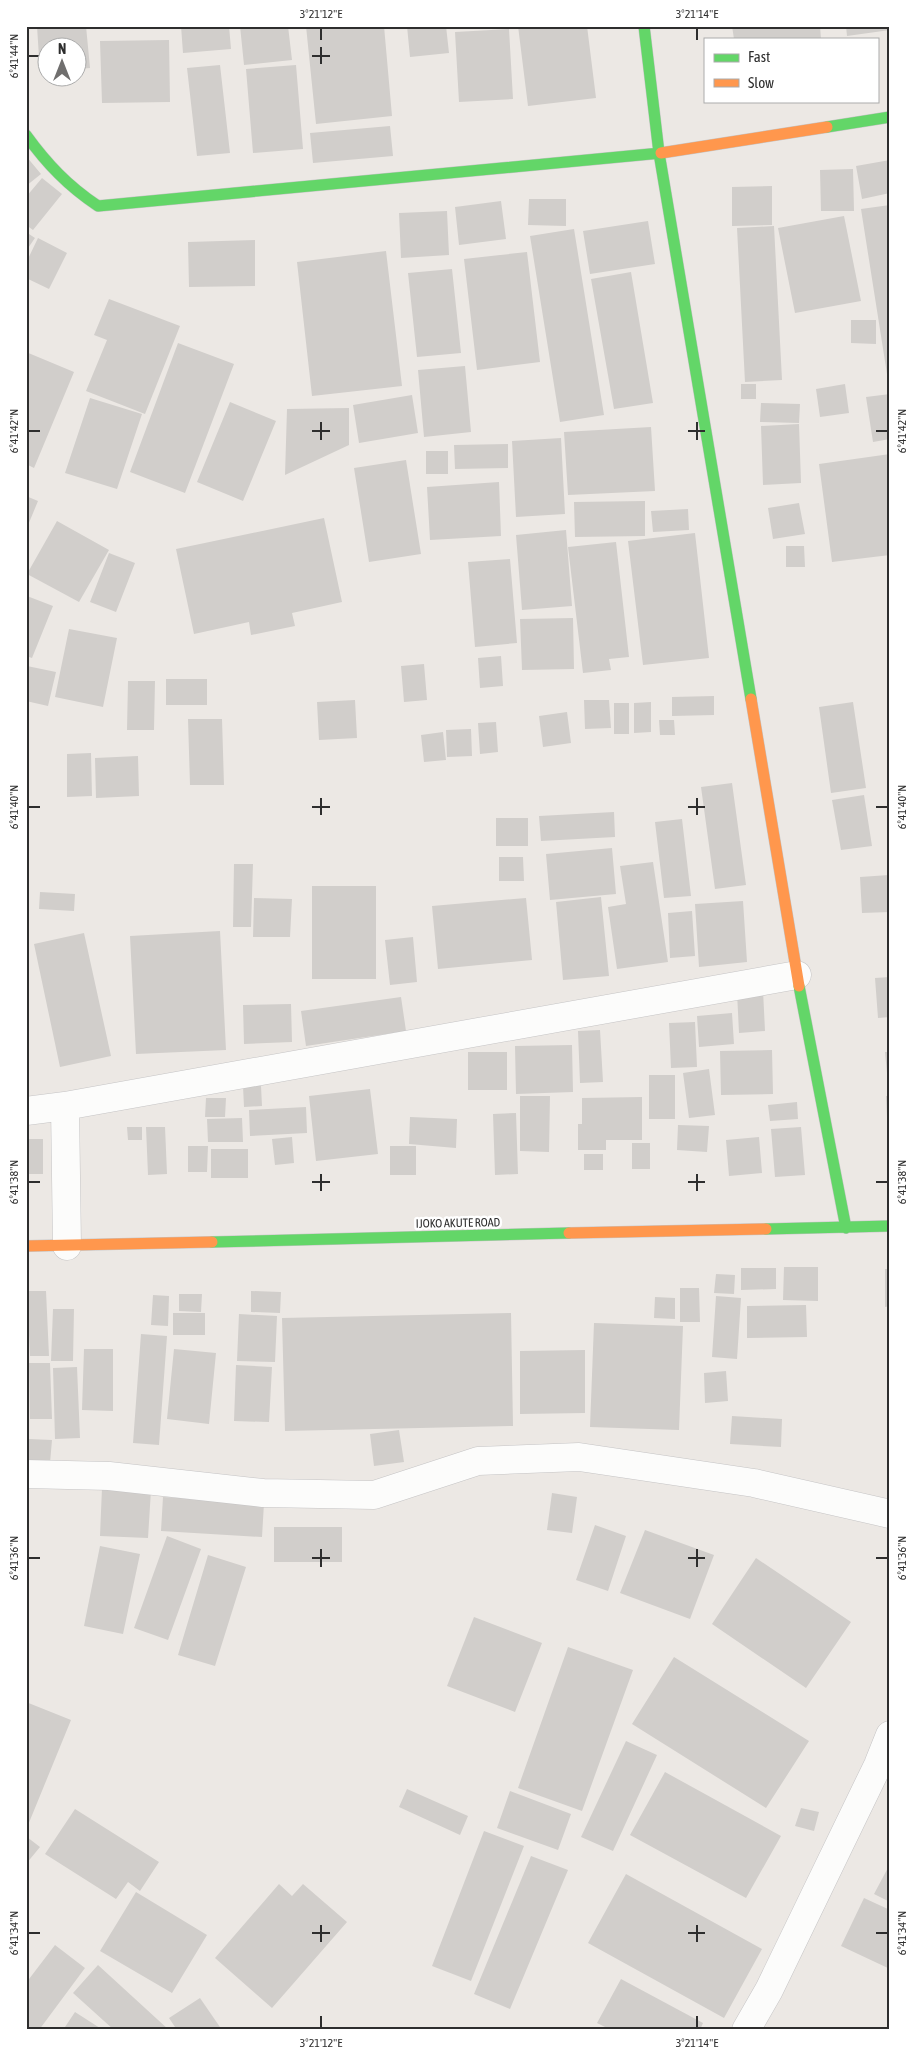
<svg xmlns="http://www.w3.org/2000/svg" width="916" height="2056" font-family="'Asap Condensed',sans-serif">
  <rect width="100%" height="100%" fill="#ece8e4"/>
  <!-- building -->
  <path fill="#d1cecb" d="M37 26H86L90 68 78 69V48H48V72L40 73Z
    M181 26H229L231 49 183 53Z
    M240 26H288L292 60 244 65Z
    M306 26H384L392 116 316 124Z
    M407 26H446L449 53 410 57Z
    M518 26H587L596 98 528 106Z
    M732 26H820L821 39H734Z
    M846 26H890V30L847 36Z
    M509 29 513 99 459 102 455 32Z
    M169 40 170 102 102 103 100 41Z
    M220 65 230 153 197 156 187 68Z
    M296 65 303 149 253 153 246 69Z
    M390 126 393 156 313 163 310 133Z
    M26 156 41 174 26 186Z
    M890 160V193L862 199 856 166Z
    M853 169 854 211H821L820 170Z
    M42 178 62 194 33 230 26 225V197Z
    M772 186V225L732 226V187Z
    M529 199H566V226L528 225Z
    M501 201 506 239 459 245 455 207Z
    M890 205V373L887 374 861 209Z
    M447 211 449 255 401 258 399 213Z
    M844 216 861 301 795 313 778 228Z
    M648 221 655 264 590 274 583 231Z
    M774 226 782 380 745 382 737 228Z
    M574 229 604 415 560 422 530 236Z
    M26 232 35 238 26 251Z
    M38 238 67 253 49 289 26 278V263Z
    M255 240V286L189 287 188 242Z
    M386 251 402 386 312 396 297 262Z
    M527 252 540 362 477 370 464 259Z
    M452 269 461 353 417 357 408 273Z
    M631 272 653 403 614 409 591 279Z
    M109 299 180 326 145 414 86 391 107 340 94 335Z
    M851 320H876V344L851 343Z
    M178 343 234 364 185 493 130 472Z
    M26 352 74 372 34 468 26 464Z
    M465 366 471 432 424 437 418 370Z
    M741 384H756V399H741Z
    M845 384 849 413 820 417 816 389Z
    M890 394V439L873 442 866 397Z
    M412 395 418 433 359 443 353 405Z
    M90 398 142 414 117 489 65 473Z
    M230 402 276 421 243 501 197 482Z
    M761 403 800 404 799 423 760 422Z
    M349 408V445L285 475 287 409Z
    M799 424 801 483 763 485 761 426Z
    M651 427 655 491 568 495 564 432Z
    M561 438 565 514 516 517 512 441Z
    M508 444V468L455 469 454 445Z
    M426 451H448V474H426Z
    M890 454V555L832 562 819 464Z
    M406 460 421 554 369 562 354 468Z
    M499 482 501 536 430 540 427 487Z
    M26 496 38 501 26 530Z
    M645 501V536L575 537 574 502Z
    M799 503 805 534 773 539 768 508Z
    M688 509 689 530 653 532 651 511Z
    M324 518 342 602 292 613 295 626 251 635 249 622 194 634 176 549Z
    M57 521 109 550 79 602 27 574Z
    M566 530 572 606 522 610 516 535Z
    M695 533 709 658 643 665 628 541Z
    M616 542 629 657 609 659 611 670 583 673 568 547Z
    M786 546H804L805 567H786Z
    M109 553 135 563 116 612 90 602Z
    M510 559 517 643 475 647 468 562Z
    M27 596 53 606 32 658 26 656Z
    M573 618 574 669 522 670 520 619Z
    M69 629 117 638 103 707 55 697Z
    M501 656 503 686 480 688 478 658Z
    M424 664 427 700 404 702 401 666Z
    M27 666 56 672 48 706 26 701Z
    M166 679H207V705H166Z
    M128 681H155L154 730H127Z
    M714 696V715L672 716V697Z
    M355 700 357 738 319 740 317 702Z
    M584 700H609L611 728 585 729Z
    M651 702V732L634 733V703Z
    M853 702 866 788 831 793 819 707Z
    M614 703H629V734H614Z
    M567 712 571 743 543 747 539 716Z
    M188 719H222L224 785H190Z
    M659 720H674L675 735H660Z
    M496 722 498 752 480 754 478 723Z
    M471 729 472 756 447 757 446 730Z
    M443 732 446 760 424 762 421 735Z
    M91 753 92 796 67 797V754Z
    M138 756 139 796 96 798 95 758Z
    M732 783 746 885 715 889 701 787Z
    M864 795 872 846 841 850 832 800Z
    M614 812 615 837 541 841 539 816Z
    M496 818H528V846H496Z
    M682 819 691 896 664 898 655 822Z
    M612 848 616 894 550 900 546 854Z
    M499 857H523L524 881H499Z
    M653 862 668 962 617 969 608 907 626 904 620 866Z
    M234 864H253L251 927H233Z
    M889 875 890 912 862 913 860 877Z
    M312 886H376V979H312Z
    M40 892 75 894 74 911 39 909Z
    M601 897 609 976 563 980 556 902Z
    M254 898 292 899 290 937H253Z
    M526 898 532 960 438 969 432 906Z
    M743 901 747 962 699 967 695 904Z
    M692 911 695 956 670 958 668 913Z
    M220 931 226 1050 136 1054 130 936Z
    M84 933 111 1056 60 1067 34 944Z
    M413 937 417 982 390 985 385 940Z
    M890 977V1017L878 1018 875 978Z
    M763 990 765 1031 739 1033 737 992Z
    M401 997 406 1031 306 1046 301 1011Z
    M291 1004 292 1042 244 1044 243 1005Z
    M732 1013 734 1044 699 1047 697 1016Z
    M695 1022 697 1067 671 1068 669 1023Z
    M600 1030 603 1082 580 1083 578 1031Z
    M572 1045 573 1092 516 1094 515 1046Z
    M772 1050 773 1094 721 1095 720 1051Z
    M468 1052H507V1090H468Z
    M885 1052H890V1073H887Z
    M709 1069 715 1115 689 1118 683 1073Z
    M649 1075H675V1119H649Z
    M243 1086H261L262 1106 244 1107Z
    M370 1089 378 1154 316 1161 309 1096Z
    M520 1096H550L549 1152 520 1151Z
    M886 1096H890V1138H888Z
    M642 1097V1140H606V1150H578V1124H582V1098Z
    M206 1098H226L225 1117H205Z
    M797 1102 798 1119 770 1121 768 1105Z
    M306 1107 307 1133 250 1136 249 1110Z
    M516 1113 518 1174 495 1175 493 1114Z
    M410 1117 457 1119 456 1148 409 1144Z
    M242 1118 243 1142H208L207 1119Z
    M678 1125 709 1126 707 1152 677 1150Z
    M127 1127H142V1140H128Z
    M146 1127H165L167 1174 148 1175Z
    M801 1127 805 1175 775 1177 771 1129Z
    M292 1137 294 1163 275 1165 272 1139Z
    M759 1137 762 1173 729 1176 726 1140Z
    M26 1139H43V1174H26Z
    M632 1143H650V1169H632Z
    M188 1146H208L207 1172H188Z
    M390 1146H416V1175H390Z
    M211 1149H248V1178H211Z
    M584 1154H603V1170H584Z
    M784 1267H818V1301L783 1300Z
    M741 1268H776V1289L741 1290Z
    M885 1269H890V1306L885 1307Z
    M716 1274 735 1275 734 1294 714 1293Z
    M680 1288H699L700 1322H680Z
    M27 1291H46L49 1356H30Z
    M251 1291 281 1292 280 1313 251 1312Z
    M179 1294H202L201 1312 179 1311Z
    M153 1295 169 1296 168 1326 151 1325Z
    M716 1296 741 1298 737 1359 712 1357Z
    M655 1297 675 1298V1319L654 1318Z
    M806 1305 807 1337 747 1338V1306Z
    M53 1309H74L73 1361H51Z
    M173 1313H205V1335H173Z
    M511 1313 513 1426 285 1431 282 1318Z
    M239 1314 277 1316 275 1362 237 1361Z
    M594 1323 683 1326 679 1430 590 1427Z
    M141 1334 167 1336 159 1445 133 1443Z
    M84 1349H113V1411L82 1410Z
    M174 1349 216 1353 209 1424 167 1419Z
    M585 1350V1413L520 1414V1351Z
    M29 1363H50L52 1419H30Z
    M236 1365 272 1367 269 1422 234 1421Z
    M77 1367 80 1438 55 1439 53 1368Z
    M726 1371 728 1401 705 1403 704 1373Z
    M732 1416 782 1419 781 1447 730 1444Z
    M399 1430 404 1462 374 1466 370 1434Z
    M29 1439 52 1440 50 1463 27 1461Z
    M102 1488 151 1490 148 1538 100 1536Z
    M552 1493 577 1497 572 1533 547 1530Z
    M163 1497 264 1503 262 1537 161 1531Z
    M595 1525 626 1536 608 1591 576 1580Z
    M274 1527H342V1562H274Z
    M645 1530 714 1555 690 1619 620 1593Z
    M167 1536 201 1549 168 1640 134 1628Z
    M100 1546 140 1554 123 1634 84 1626Z
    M208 1555 246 1567 215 1666 178 1655Z
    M756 1558 851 1622 806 1688 712 1624Z
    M474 1617 542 1643 515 1712 447 1686Z
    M568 1647 633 1670 582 1811 518 1788Z
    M674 1657 809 1741 766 1808 632 1724Z
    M26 1702 71 1720 26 1830Z
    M626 1741 657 1755 613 1851 581 1837Z
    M665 1772 781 1836 746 1898 630 1835Z
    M407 1789 468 1816 460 1835 399 1807Z
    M510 1791 571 1814 558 1850 497 1828Z
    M801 1808 819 1812 814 1831 795 1826Z
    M75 1809 159 1862 140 1891 128 1882 116 1899 45 1854Z
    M484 1831 524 1846 471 1981 432 1966Z
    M27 1837 40 1847 26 1864V1839Z
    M531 1856 568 1870 510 2009 474 1994Z
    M890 1864V1902L874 1894Z
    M626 1874 762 1949 724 2018 588 1943Z
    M279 1884 292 1896 303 1884 347 1922 272 2008 215 1958Z
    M136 1892 207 1935 172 1993 100 1951Z
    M864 1898 890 1910V1969L841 1946Z
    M55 1945 85 1968 39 2030H26V1983Z
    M98 1965 169 2030H114L73 1993Z
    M621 1979 703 2023 700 2030H611L597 2023Z
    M200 1998 222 2030H177L169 2018Z
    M75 2012 103 2030H63Z"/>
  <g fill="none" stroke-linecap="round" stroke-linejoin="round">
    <!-- street casing -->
    <g stroke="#c5c4c5" stroke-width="29">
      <path id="street" d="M26 1111 65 1106
        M67 1246 65 1106 797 975
        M26 1474 109 1476 263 1493 374 1495 478 1461 579 1457 754 1483 890 1514
        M746 2030 769 1990 878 1765 890 1735"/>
    </g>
    <!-- fast casing -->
    <g stroke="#c5c4c5" stroke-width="12">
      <path id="fast" d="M644 26 659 153 751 699
        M827 127 890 117
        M26 135C47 164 68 186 98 206L661 153
        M799 986 846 1228
        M766 1229 890 1226
        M212 1242 569 1233"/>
    </g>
    <!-- slow casing -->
    <g stroke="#c5c4c5" stroke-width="12">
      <path id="slow" d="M661 153 827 127
        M751 699 799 986
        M569 1233 766 1229
        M26 1246 212 1242"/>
    </g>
    <!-- street -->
    <use href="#street" stroke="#fcfcfb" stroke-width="28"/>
    <!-- fast -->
    <use href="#fast" stroke="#63d668" stroke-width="11"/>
    <!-- slow -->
    <use href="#slow" stroke="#ff974d" stroke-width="11"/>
  </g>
  <!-- ticks -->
  <path fill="none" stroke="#2e2e2e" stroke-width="2" d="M321 28V40M697 28V40M321 47V64M28 56H40M312 56H330M321 422V440M697 422V440M28 431H40M312 431H330M688 431H705M876 431H888M321 798V815M697 798V815M28 807H40M312 807H330M688 807H705M876 807H888M321 1174V1191M697 1174V1191M28 1182H40M312 1182H330M688 1182H705M876 1182H888M321 1549V1567M697 1549V1567M28 1558H40M312 1558H330M688 1558H705M876 1558H888M321 1925V1942M697 1925V1942M28 1933H40M312 1933H330M688 1933H705M876 1933H888M321 2016V2028M697 2016V2028"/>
  <g text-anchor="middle" stroke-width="5" stroke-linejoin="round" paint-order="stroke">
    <!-- street labels -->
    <g font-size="12" fill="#2e2e2e" stroke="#fff">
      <text transform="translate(458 1223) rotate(-1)" y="4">IJOKO AKUTE ROAD</text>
    </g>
  </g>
  <!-- border -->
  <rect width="916" height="2056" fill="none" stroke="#ffffff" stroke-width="55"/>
  <!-- legend -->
  <rect x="704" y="38" width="175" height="65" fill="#ffffff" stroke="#ababab"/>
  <rect x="714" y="54" width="25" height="8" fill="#63d668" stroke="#ababab"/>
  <text x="748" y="62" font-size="15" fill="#2e2e2e">Fast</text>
  <rect x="714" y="79" width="25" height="8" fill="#ff974d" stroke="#ababab"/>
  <text x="748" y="88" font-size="15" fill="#2e2e2e">Slow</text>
  <!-- north arrow -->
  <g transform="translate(62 62)"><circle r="24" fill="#ffffff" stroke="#ababab"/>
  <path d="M0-4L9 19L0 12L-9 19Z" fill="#706f6e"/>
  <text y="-8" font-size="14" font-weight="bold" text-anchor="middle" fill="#2e2e2e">N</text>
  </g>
  <rect x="28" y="28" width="860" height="2000" fill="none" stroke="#2e2e2e" stroke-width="2"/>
  <g font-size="12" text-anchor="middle" fill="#2e2e2e">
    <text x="321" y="18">3°21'12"E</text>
    <text x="697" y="18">3°21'14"E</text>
    <text transform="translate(14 56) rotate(-90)" y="4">6°41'44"N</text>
    <text transform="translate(14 431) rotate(-90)" y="4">6°41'42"N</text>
    <text transform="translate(902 431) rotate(-90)" y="4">6°41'42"N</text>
    <text transform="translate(14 807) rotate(-90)" y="4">6°41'40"N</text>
    <text transform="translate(902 807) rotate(-90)" y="4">6°41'40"N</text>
    <text transform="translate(14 1182) rotate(-90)" y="4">6°41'38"N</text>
    <text transform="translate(902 1182) rotate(-90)" y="4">6°41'38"N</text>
    <text transform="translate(14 1558) rotate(-90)" y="4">6°41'36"N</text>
    <text transform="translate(902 1558) rotate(-90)" y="4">6°41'36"N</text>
    <text transform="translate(14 1933) rotate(-90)" y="4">6°41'34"N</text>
    <text transform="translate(902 1933) rotate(-90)" y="4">6°41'34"N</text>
    <text x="321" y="2047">3°21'12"E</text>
    <text x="697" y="2047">3°21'14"E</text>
  </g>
</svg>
